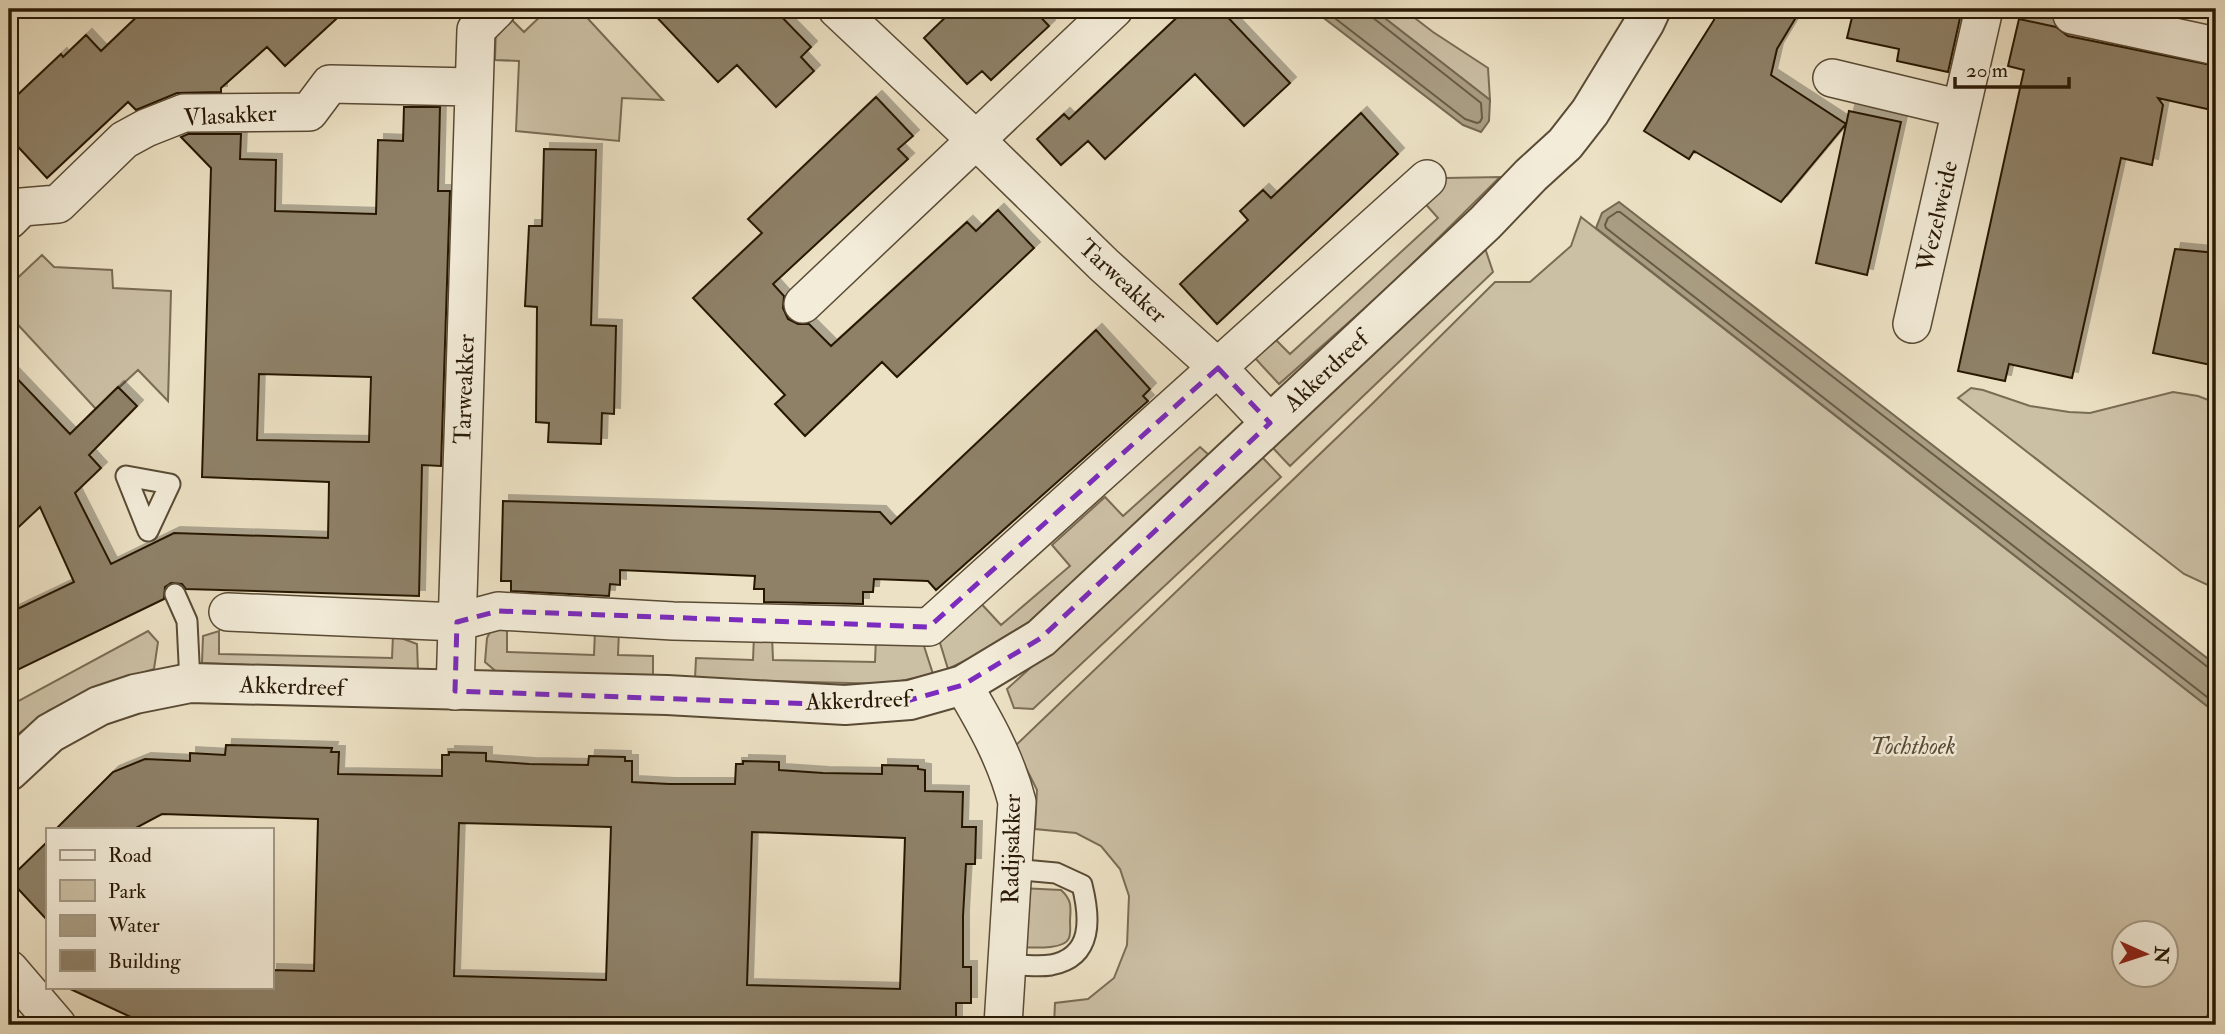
<svg xmlns="http://www.w3.org/2000/svg" width="2225" height="1034" font-family="'IM FELL Double Pica',serif">
  <defs>
    <filter id="shadow"><feDropShadow dx="6" dy="-6" stdDeviation="0" flood-color="#0004"/></filter>
  </defs>
  <rect width="100%" height="100%" fill="#ece1c4"/>
  <filter id="stains"><feTurbulence type="fractalNoise" baseFrequency=".00286" numOctaves="4"/><feColorMatrix values="0 0 0 0 .2 0 0 0 0 .09 0 0 0 0 .02 0 0 0 .5 -.17"/></filter>
  <radialGradient id="worn" r=".72"><stop offset=".6" stop-color="#630" stop-opacity="0"/><stop offset="1" stop-color="#630" stop-opacity=".3"/></radialGradient>
  <!-- green -->
  <path fill="#cbbfa4" stroke="#7a6c54" stroke-width="2" fill-rule="evenodd" d="M548 9H579L663 100 622 98 619 141 516 131 519 61 495 60 496 26 507 15 524 32Z
    M1373 9H1403L1433 32 1488 68 1490 100Z
    M1500 177 1391 285 1279 384 1254 357 1273 337 1290 354 1438 218 1421 199 1445 178Z
    M1581 217 2216 713V1007L2198 1025H1054L1055 1003 1088 999 1114 978 1127 945 1129 896 1120 869 1101 846 1076 833 1035 829 1037 790 1015 746 1371 405 1495 282H1530L1571 246ZM2124 932H2166V974H2124Z
    M1485 248 1493 272 1290 466 1272 447Z
    M42 255 54 267 112 270 113 288 171 291 168 401 138 370 96 409 9 315V286Z
    M1971 388 1983 390 2030 406 2069 412 2090 413 2173 392 2198 396 2216 403V580L2210 586 2184 574 1958 398Z
    M1200 447 1210 456 1010 639 948 669 937 633 976 598 1001 625 1070 566 1052 545 1105 497 1123 516Z
    M1262 457 1281 477 1033 709 1014 708 1007 689Z
    M507 627V652L594 655 595 630H619L618 655 653 656V679L499 674 485 662 487 638 492 628Z
    M148 631 158 642 154 669 91 689 48 711 9 741V706Z
    M219 631V654L392 658 393 635 417 644 418 672 202 663 203 636Z
    M754 635H772L773 660 875 662 876 637 922 640 933 674 887 684 695 679 696 658 753 660Z
    M1020 888 1061 890C1072 900 1071 907 1070 920 1070 925 1071 933 1069 938 1064 951 1028 947 1016 947Z"/>
  <!-- water -->
  <path fill="#a99d83" stroke="#756851" stroke-width="2" d="M1312 9H1373L1490 100 1489 121 1481 132 1463 125Z
    M1619 202 2216 665V713L1596 228 1602 213Z"/>
  <g fill="none" stroke-linecap="round" stroke-linejoin="round">
    <!-- shore -->
    <path stroke="#685b44" stroke-width="2" d="M1323 9 1465 119 1477 123 1480 122 1482 118 1481 103 1372 17 1370 9
      M2216 670 2209 668 1620 212H1617L1608 218 1605 225 1606 228 2216 704"/>
  </g>
  <!-- building -->
  <path fill="#8e8168" stroke="#281905" stroke-width="2" fill-rule="evenodd" filter="url(#shadow)" d="M145 9H347L285 66 267 47 221 88V92L177 93 136 110 128 102 47 178 9 137V103L61 54 63 57 86 35 101 51Z
    M649 9H774L811 47 801 57 814 71 776 107 737 65 718 82Z
    M954 9H1033L1049 26 991 80 982 71 967 84 924 38Z
    M1186 9H1220L1290 83 1244 126 1195 74 1105 159 1088 141 1061 165 1037 139 1064 114 1069 119Z
    M1716 9H1801L1777 49 1771 75 1846 124 1781 202 1694 151 1689 159 1644 131 1714 20Z
    M1854 9H1962L1948 72 1897 61 1899 49 1847 38Z
    M2019 19 2056 27 2068 36 2216 66V111L2158 98 2163 105 2152 165 2121 158 2072 378 2009 364 2005 381 1958 371 2024 70 2008 66Z
    M876 97 913 136 898 149 908 159 773 284 784 296 783 308 788 319 798 324H809L831 346 967 222 976 231 998 210 1034 248 897 377 882 362 805 436 775 404 785 395 693 298 762 233 748 219Z
    M404 107H440L438 191H450L441 466 422 465 419 596 186 589 182 584 171 583 165 587 164 599 9 674V613L74 582 40 507 9 536V370L70 434 118 387 137 406 89 455 101 468 75 493 111 564 174 533 328 538 329 482 202 477 211 168 181 137 188 134H241L240 159 276 160 275 211 376 214 378 140 403 141ZM259 374 371 377 369 442 257 440Z
    M1849 111 1901 122 1867 275 1816 263Z
    M1361 113 1398 154 1217 324 1180 284 1248 220 1240 211 1263 190 1271 198Z
    M544 149 596 150 591 325 616 326 614 414 602 413 601 444 548 442 549 423 536 422 537 307 525 306 529 226H542Z
    M2175 249 2216 253V366L2153 353Z
    M1096 330 1150 389 1143 396 1148 401 936 590 928 581 874 579 873 592H863V604L764 602V589H754L755 576 620 570V585L610 584 609 596 511 591V581H501L503 501 880 512 891 524Z
    M226 745 332 748 331 752H339L338 774 442 776V755H449V752L486 753V761L529 764 588 765 589 756 625 757V761H632V782L669 784H735L736 764H743V761L779 762V770L823 773 882 774V765L918 766V769L925 770V791L963 792 962 827H976L975 864H966L963 916V967H971V1003H956V1025H434V1022L330 1018V1025H148L66 987H271V970L314 971 318 819 162 814 134 829H56L113 772 145 759 190 761V753L225 755ZM459 823 611 827 606 980 454 976ZM752 832 905 838 900 989 747 985Z
    M47 842V920L9 879Z"/>
  <g fill="none" stroke-linecap="round" stroke-linejoin="round">
    <!-- service casing -->
    <g stroke="#594b35" stroke-width="23">
      <path id="service" d="M126 476 170 484 148 531Z
        M175 594 187 621 190 683
        M1007 964C1021 965 1037 967 1051 965 1094 957 1090 917 1082 885L1056 873 1012 869"/>
    </g>
    <!-- minor casing -->
    <g stroke="#594b35" stroke-width="40">
      <path id="minor" d="M837 9 975 139 1104 265 1218 368 1270 423
        M2074 9 2072 15 2216 46
        M1832 78 1961 109
        M9 220 22 207 58 204 124 140 146 128 184 113 309 112 330 84 473 87
        M803 304 1114 9
        M1912 324 1984 9
        M228 612 457 622 498 611 673 621 929 627 1427 179
        M963 685C985 722 1006 759 1017 802L1003 1025
        M455 691 476 30 497 9
        M9 969 57 1025"/>
    </g>
    <!-- tertiary casing -->
    <g stroke="#594b35" stroke-width="42">
      <path id="tertiary" d="M9 771 50 733 99 706 135 694 190 683 667 695 845 705 910 700 963 685 1041 638 1485 223 1531 175 1565 144 1590 112 1645 22 1651 9"/>
    </g>
    <!-- service -->
    <use href="#service" stroke="#f3ecd9" stroke-width="19"/>
    <!-- minor -->
    <use href="#minor" stroke="#f3ecd9" stroke-width="37"/>
    <!-- tertiary -->
    <use href="#tertiary" stroke="#f3ecd9" stroke-width="38"/>
  </g>
  <!-- marked area -->
  <path fill="none" stroke="#7b2cbf" stroke-width="5" stroke-dasharray="14 9" stroke-linejoin="round" d="M1218 368 1270 423 1041 638 963 685 910 700 845 705 455 691 457 622 498 611 929 627Z"/>
  <g text-anchor="middle" stroke-width="5" stroke-linejoin="round" paint-order="stroke">
    <!-- street labels -->
    <g font-size="24" fill="#281905" stroke="#f3ecd9">
      <text transform="translate(230 115) rotate(-3)" y="8">Vlasakker</text>
      <text transform="translate(1937 216) rotate(-77)" y="8">Wezelweide</text>
      <text transform="translate(1123 281) rotate(43)" y="8">Tarweakker</text>
      <text transform="translate(1326 371) rotate(-43)" y="8">Akkerdreef</text>
      <text transform="translate(464 389) rotate(-88)" y="8">Tarweakker</text>
      <text transform="translate(292 686) rotate(2)" y="8">Akkerdreef</text>
      <text transform="translate(858 700) rotate(-2)" y="8">Akkerdreef</text>
      <text transform="translate(1011 849) rotate(-89)" y="8">Radijsakker</text>
    </g>
    <!-- park labels -->
    <g font-size="24" font-style="italic" fill="#594b35" stroke="#f3ecd9">
      <text x="1913" y="754">Tochthoek</text>
    </g>
  </g>
  <!-- margin -->
  <rect width="2225" height="1034" fill="none" stroke="#ece1c4" stroke-width="35"/>
  <rect x="10" y="10" width="2204" height="1013" fill="none" stroke="#281905" stroke-width="3.5"/>
  <rect x="18" y="18" width="2190" height="999" fill="none" stroke="#281905" stroke-width="2"/>
  <!-- legend -->
  <rect x="46" y="828" width="228" height="161" fill="#f3ecd9" stroke="#a29884" stroke-width="2"/>
  <rect x="60" y="850" width="35" height="10" fill="#f3ecd9" stroke="#a29884" stroke-width="2"/>
  <text x="108" y="862" font-size="21" fill="#281905">Road</text>
  <rect x="60" y="880" width="35" height="21" fill="#cbbfa4" stroke="#a29884" stroke-width="2"/>
  <text x="108" y="898" font-size="21" fill="#281905">Park</text>
  <rect x="60" y="915" width="35" height="21" fill="#a99d83" stroke="#a29884" stroke-width="2"/>
  <text x="108" y="932" font-size="21" fill="#281905">Water</text>
  <rect x="60" y="950" width="35" height="21" fill="#8e8168" stroke="#a29884" stroke-width="2"/>
  <text x="108" y="968" font-size="21" fill="#281905">Building</text>
  <!-- north arrow -->
  <g transform="translate(2145 954) rotate(93)"><circle r="33" fill="#f3ecd9" stroke="#a29884" stroke-width="2"/>
  <path d="M0-5L12 26L0 18L-12 26Z" fill="#8f2418"/>
  <text y="-10" font-size="19" font-weight="bold" text-anchor="middle" fill="#281905">N</text>
  </g>
  <!-- scale -->
  <path d="M1955 77v10h114v-10" fill="none" stroke="#281905" stroke-width="3.5"/>
  <text x="1966" y="77" font-size="21" fill="#281905" stroke="#f3ecd9" stroke-width="5" paint-order="stroke">20 m</text>
  <rect width="100%" height="100%" filter="url(#stains)"/>
  <rect width="100%" height="100%" fill="url(#worn)"/>
</svg>
